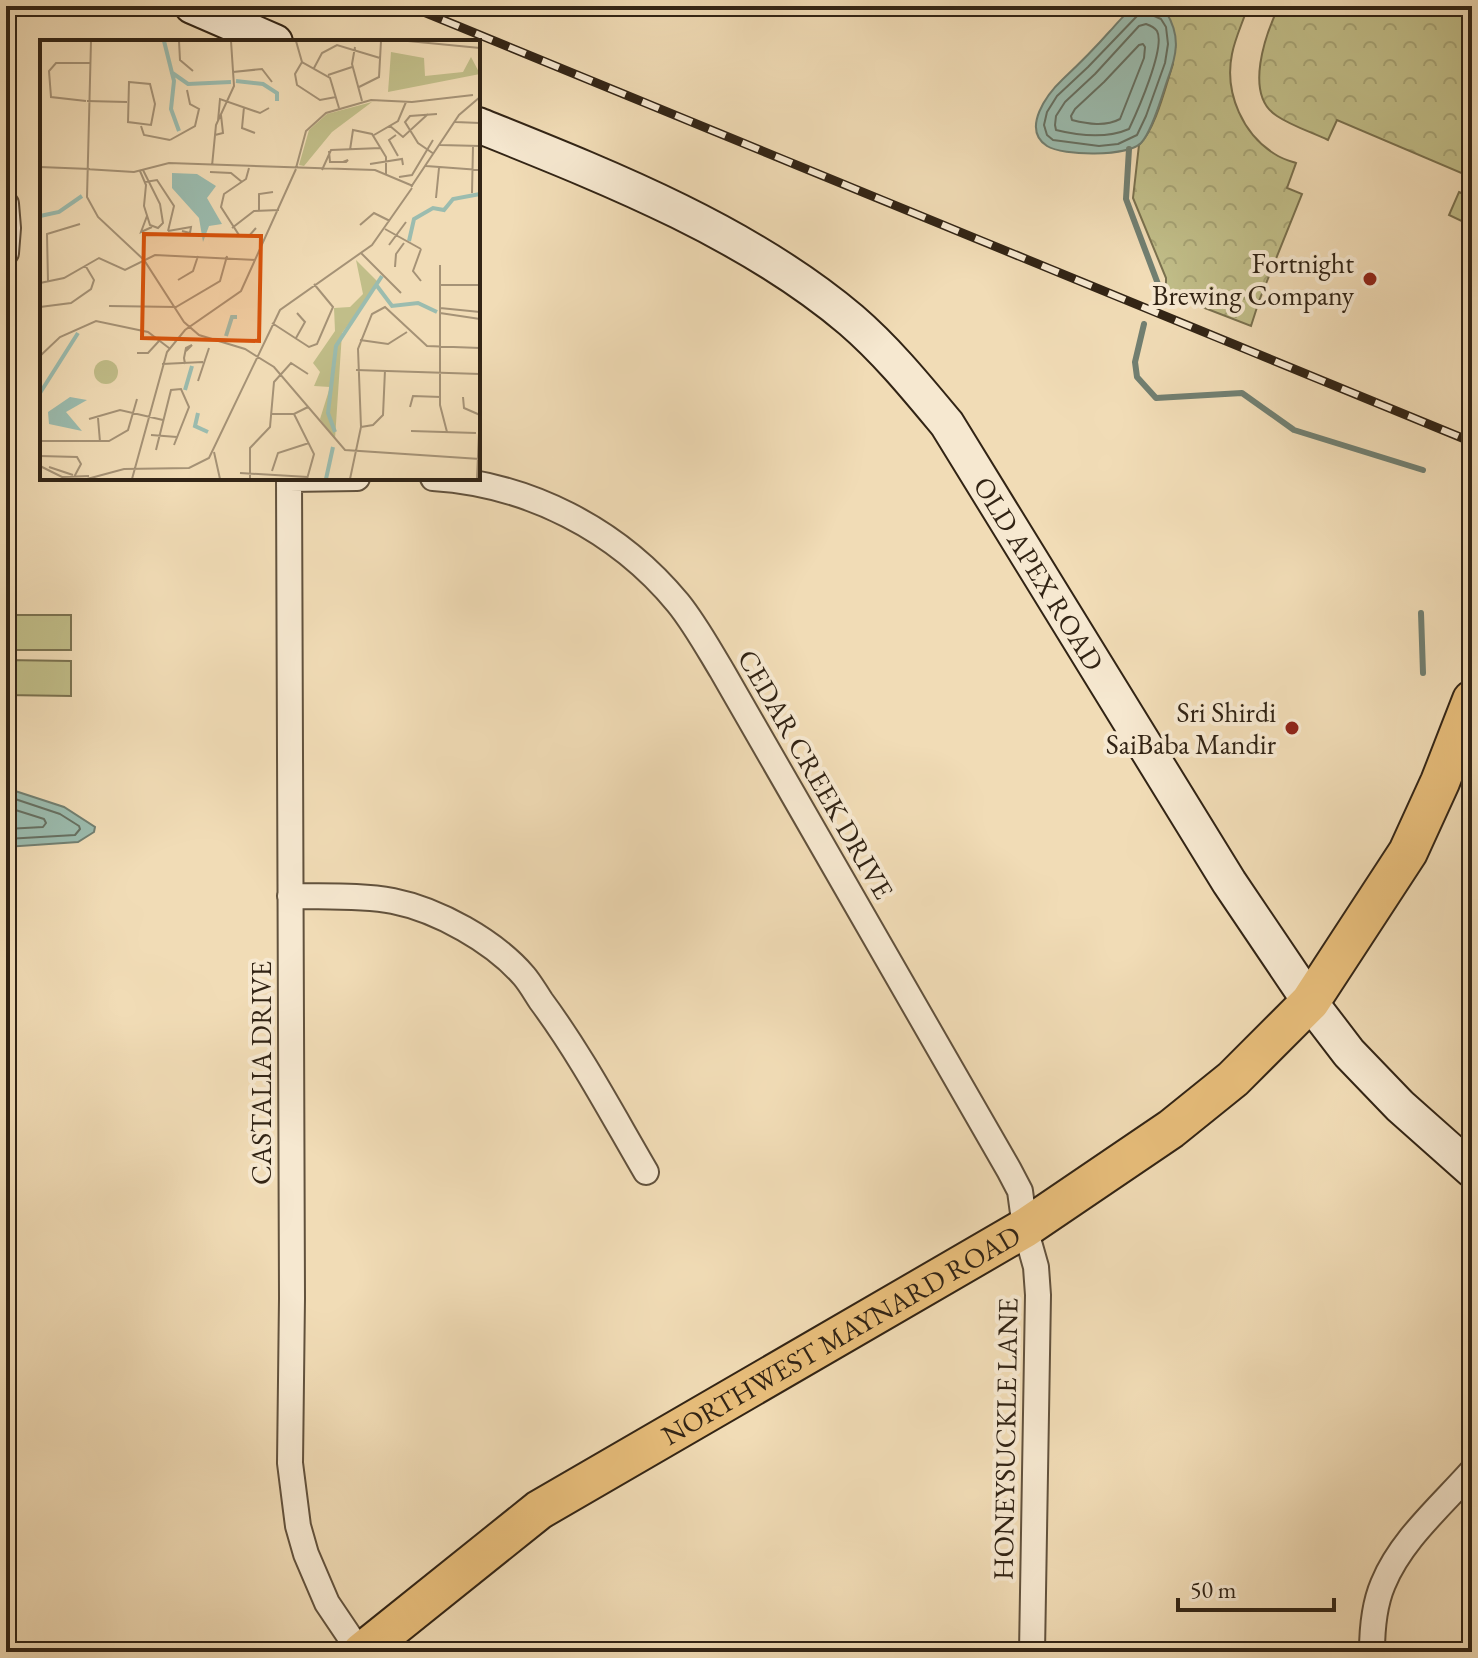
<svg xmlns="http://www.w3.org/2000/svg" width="1478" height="1658" font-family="'EB Garamond',serif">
  <defs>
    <pattern id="forest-crowns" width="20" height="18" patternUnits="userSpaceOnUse" patternTransform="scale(2)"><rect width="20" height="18" fill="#c1be89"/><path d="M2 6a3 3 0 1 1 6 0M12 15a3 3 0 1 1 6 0" fill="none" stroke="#a6a375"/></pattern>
  </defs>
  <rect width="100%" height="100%" fill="#f1dcb6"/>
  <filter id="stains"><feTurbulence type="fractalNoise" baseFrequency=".0025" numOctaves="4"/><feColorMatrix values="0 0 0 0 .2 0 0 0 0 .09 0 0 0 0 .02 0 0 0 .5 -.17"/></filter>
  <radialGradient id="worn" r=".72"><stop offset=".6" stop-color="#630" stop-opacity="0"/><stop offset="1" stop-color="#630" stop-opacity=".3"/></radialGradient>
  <!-- forest -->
  <path fill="url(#forest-crowns)" stroke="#7a714f" stroke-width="2" d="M1132 6H1248C1243 22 1235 38 1232 54 1224 93 1243 136 1278 156 1283 159 1290 161 1296 163L1287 188 1302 194 1259 301 1251 326 1166 293V278L1133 198 1139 145C1156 128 1165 88 1173 64L1130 10Z
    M1279 6H1472V163L1466 175 1337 120 1328 140C1311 132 1292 126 1277 116 1243 95 1266 33 1279 6Z
    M1459 192 1472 198V226L1449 215Z"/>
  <!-- pitch -->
  <path fill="#c1be89" stroke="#7a714f" stroke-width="2" d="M6 615H71V650H6Z
    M6 660 71 661V696L6 695Z"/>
  <!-- water -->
  <path fill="#9bbcaf" stroke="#717f71" stroke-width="2" d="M1143 7 1166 12C1181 36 1177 55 1167 81 1162 96 1152 132 1141 143 1127 157 1063 156 1047 146 1021 129 1047 94 1063 79 1079 64 1095 48 1110 31 1116 25 1124 14 1131 10 1135 8 1139 8 1143 7Z
    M6 788 64 807 95 827 94 832 78 842 6 847Z"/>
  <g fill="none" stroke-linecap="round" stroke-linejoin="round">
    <!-- shore -->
    <path stroke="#667062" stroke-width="2" d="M1141 6 1142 8 1138 15 1088 67 1057 96 1047 112 1044 125 1047 135 1053 140 1099 146 1118 144 1137 135 1146 116 1165 63 1168 44 1166 27 1161 19 1152 15 1147 8 1149 6
      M1146 24C1149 25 1155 28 1157 31 1166 47 1137 112 1129 129 1106 139 1080 136 1056 130L1055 125 1056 116 1065 102 1095 74 1139 26Z
      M1143 44 1145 47 1144 58 1120 119C1105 127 1088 124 1072 120L1071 116 1075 109 1104 82 1139 45Z
      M6 796 60 814 79 826 80 829 75 835 6 839
      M6 807 44 819 46 823 43 827 6 829"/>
    <!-- stream -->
    <path stroke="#717f71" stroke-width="6" d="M1129 149 1126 199 1158 284
      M1144 324 1135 362 1137 377 1156 398 1242 393 1294 430 1423 470
      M1421 613 1423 673"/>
    <!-- minor casing -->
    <g stroke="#62523d" stroke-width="28">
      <path id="minor" d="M6 204 8 228 6 253
        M289 478 292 1298 290 1463 298 1526 306 1554 327 1603 360 1652
        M433 478C528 484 617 529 678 603 695 624 708 648 722 671L1009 1170 1020 1191 1025 1228 1036 1267 1038 1295 1032 1652
        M289 479 357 478
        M290 896C324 897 360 895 393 901 438 910 494 941 524 976 530 983 535 992 541 1001 581 1055 612 1114 646 1172
        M1372 1652C1372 1630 1374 1605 1383 1584 1401 1540 1441 1506 1472 1471"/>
    </g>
    <!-- secondary casing -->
    <g stroke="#322415" stroke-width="38">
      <g id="secondary">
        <path d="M192 6 275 42"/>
        <path id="s1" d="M478 125C605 176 746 231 851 320 887 351 917 388 947 424L1229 882 1310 1002 1349 1053 1400 1106 1472 1170"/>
      </g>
    </g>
    <!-- primary casing -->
    <g stroke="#322415" stroke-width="42">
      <g id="primary">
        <path id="s2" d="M362 1652 539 1510 1025 1228 1171 1129 1233 1079 1310 1002 1408 852 1440 782 1472 700"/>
      </g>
    </g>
    <!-- minor -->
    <use href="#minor" stroke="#f6e8d0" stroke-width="24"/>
    <!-- secondary -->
    <use href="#secondary" stroke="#f6e8d0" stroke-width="34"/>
    <!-- primary -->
    <use href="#primary" stroke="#e8be7b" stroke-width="38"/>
    <!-- rail casing -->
    <g stroke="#322415" stroke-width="9">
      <path id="rail" d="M409 6 1472 442"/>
    </g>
    <!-- rail -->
    <use href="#rail" stroke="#f6e8d0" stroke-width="6" stroke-dasharray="18" stroke-linecap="butt"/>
  </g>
  <!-- markers -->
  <g fill="#8f2418" stroke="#f6e8d0" stroke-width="3">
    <circle cx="1370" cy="279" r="8"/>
    <circle cx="1292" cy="728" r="8"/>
  </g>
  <g text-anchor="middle" stroke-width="8" stroke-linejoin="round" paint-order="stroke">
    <!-- poi labels -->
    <g font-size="28" fill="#322415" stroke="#f6e8d0" text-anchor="end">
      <text x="1354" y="273">Fortnight<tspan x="1354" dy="32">Brewing Company</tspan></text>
      <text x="1276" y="722">Sri Shirdi<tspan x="1276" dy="32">SaiBaba Mandir</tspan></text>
    </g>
    <!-- street labels -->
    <g font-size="28" fill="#322415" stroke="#f6e8d0">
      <text dy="10" stroke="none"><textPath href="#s1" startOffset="740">OLD APEX ROAD</textPath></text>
      <text transform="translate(816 774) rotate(60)" y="10">CEDAR CREEK DRIVE</text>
      <text transform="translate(261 1073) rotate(-90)" y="10">CASTALIA DRIVE</text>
      <text dy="10" stroke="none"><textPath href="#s2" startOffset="576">NORTHWEST MAYNARD ROAD</textPath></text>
      <text transform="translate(1005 1439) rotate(-89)" y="10">HONEYSUCKLE LANE</text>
    </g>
  </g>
  <!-- overview -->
  <g transform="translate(40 40)">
    <rect width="440" height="440" fill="#f1dcb6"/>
    <path d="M316 220 339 243 302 293 295 399 280 379 290 347 274 346 280 332 273 323 295 291 294 268 310 267 323 254Z" fill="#c1be89"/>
    <path d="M351 12 384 18 385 36 423 32 431 17 440 34 348 52ZM332 62 292 92 264 126 259 125 269 90 287 74Z" fill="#c1be89"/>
    <path d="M54 332a12 12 0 1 1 24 0a12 12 0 1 1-24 0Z" fill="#c1be89"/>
    <path d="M132 133 157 134 176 146 167 158 182 184 169 186 163 202 159 178 132 148ZM30 357 47 360 26 372 42 391 9 384 8 372Z" fill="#9bbcaf"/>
    <path fill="none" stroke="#9bbcaf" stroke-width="4" d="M124 1 134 41 131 69 139 91M131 32 148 44 191 42M196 41 223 44 237 53V61M0 176 19 172 42 156M369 201 374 179 393 168 404 170 413 159 440 154M337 246 352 266 378 263 397 272M186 296 192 277H197M145 350 152 326M0 353 38 293M158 373 155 386 168 392M295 392 288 373 296 306 342 236M286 439 293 407"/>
    <path fill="none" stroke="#a59276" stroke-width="2" d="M51 1 47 157 58 177 104 220 144 282 159 295 205 309 234 327 305 410 440 419M139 1 140 20 153 31M256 1 262 22 290 38 299 68M368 1 440 8M315 7 312 24 322 61M262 22 255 34 257 45 280 60 296 57M274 28 282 13 297 5 340 18M193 32 222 29 232 42M288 35 312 27M89 42 110 44 115 64 111 85 88 82ZM319 47 339 37 341 1M46 61 11 57 9 31 16 23H50M47 61 87 62M204 67 202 88 215 93M178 81 180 59 220 73 229 68M415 82 440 83M101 86 104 95 130 100M350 86 363 97 388 74M175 95 183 93 181 75M334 95 358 81 366 62M356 95 349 100 358 116M130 100 155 86 159 69 150 64 147 50M400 105 440 106M310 110 313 90 332 94 346 117V135M289 111 290 122H306L308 120 303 122M394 114 378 103 365 82 370 76 397 74M330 124 362 119 363 125M172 126 176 85 194 46 191 1M386 126 440 130M0 127 50 129M209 128 206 139 184 154 181 167 199 195 209 196 216 188M256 128 266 91 286 73 331 60 372 62 433 55M45 129 94 132 129 123 335 130 373 146M282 130 291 110 341 108M100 131 106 145 104 166 110 185 118 188 123 183 120 164 103 130M170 132 191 133 202 142M359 137 372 135 393 100M105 142 117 140 134 166 128 191M371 147 419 75 440 57M432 153 433 106M396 158 399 128M219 170V154L233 152M107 176 101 192 112 187M320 185 334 173 350 181M192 188 214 171 239 170M345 189 381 209M128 191 151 187 150 193 142 191M349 205 366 182M381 209 373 231 381 241M321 213 361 253M400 225V365L407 392M355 227 356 214 364 203M138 240 153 231 158 216M8 242 7 194 40 184M0 243 24 238 59 218 85 230 115 215 216 220M400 245H440M69 266 136 267 180 241 187 216M0 267 31 263 51 249 54 240 45 225M400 268 440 272M400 273 440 279M232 283 269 307 277 304 293 267 274 244M256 298 265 282 257 273M320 300 348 304 367 292M97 313H108L119 301M0 316 20 297 56 281 108 292 129 308M122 324 163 322M145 324 144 318 146 308 152 305 146 311M316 330 440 334M158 341 169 308M423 357 424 368 440 375M370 367 373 356 401 357M231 374H254L268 367M254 374 274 414 267 439M58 378 60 402M49 379 80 370 123 380M321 387 333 385 343 375 345 330M371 391 436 393M111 395 137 397M2 401H69L88 390 97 359M116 410 131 350 141 349 149 367 134 405M174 412 180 439M0 416 37 417 41 424 33 439M0 426 22 437 49 436M9 427 33 435M232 431 238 413 269 403M200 433 268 437M47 439 84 429 149 428 169 418 240 270 332 205 372 148M92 439 127 312 145 290 201 251 256 129M210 439V408L230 387 234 342 251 323 268 334M310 439 321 387 318 309 332 274 345 267 387 306 440 308M437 439 440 370"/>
    <path fill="#d6540d" fill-opacity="0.15" stroke="#d6540d" stroke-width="4" d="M104 194 221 196 219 301 102 298Z"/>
    <rect width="440" height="440" fill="none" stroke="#322415" stroke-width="4"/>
  </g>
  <!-- margin -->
  <rect width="1478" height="1658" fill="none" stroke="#f1dcb6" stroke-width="32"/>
  <rect x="8" y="8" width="1462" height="1642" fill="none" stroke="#322415" stroke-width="4"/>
  <rect x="16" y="16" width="1446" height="1626" fill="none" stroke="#322415" stroke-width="2"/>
  <!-- scale -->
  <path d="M1178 1598v12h156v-12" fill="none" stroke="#322415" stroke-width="4"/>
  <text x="1190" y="1598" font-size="24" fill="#322415" stroke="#f6e8d0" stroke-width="6" paint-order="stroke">50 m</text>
  <rect width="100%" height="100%" filter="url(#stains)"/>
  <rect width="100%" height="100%" fill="url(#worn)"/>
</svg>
